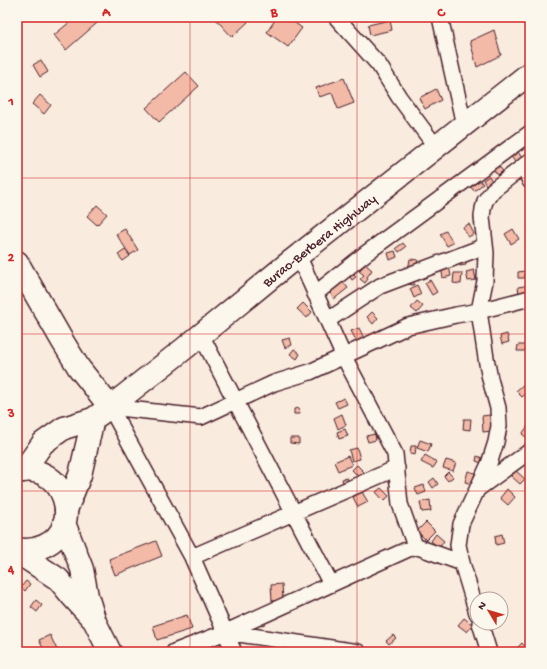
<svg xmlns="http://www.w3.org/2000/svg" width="547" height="669" font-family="'Gochi Hand',sans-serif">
  <rect width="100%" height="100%" fill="#f9ebde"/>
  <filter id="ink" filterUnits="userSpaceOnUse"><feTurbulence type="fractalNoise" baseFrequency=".025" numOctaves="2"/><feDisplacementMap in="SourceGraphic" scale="8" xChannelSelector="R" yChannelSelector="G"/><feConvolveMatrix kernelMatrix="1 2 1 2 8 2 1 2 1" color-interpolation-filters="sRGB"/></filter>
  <g filter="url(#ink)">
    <!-- building -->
    <path fill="#f2baa7" stroke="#4a1f2b" d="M76 17H104L66 50 54 35Z
      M214 17H244L248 22 232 37Z
      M277 17H287L302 28 288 47 267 32Z
      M360 17H368V19L360 20Z
      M390 20 392 30 370 35 368 25Z
      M494 30 501 55 477 67 470 41Z
      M41 60 48 72 40 77 33 65Z
      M186 72 199 86 159 122 146 108Z
      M344 78 354 103 338 109 332 93 319 97 316 88Z
      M436 89 441 100 425 109 419 98Z
      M40 95 51 105 44 114 32 104Z
      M524 140 529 145 522 151 518 145Z
      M518 152 525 162 518 167 511 156Z
      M497 164 503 171 498 175 492 168Z
      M471 170 483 184 474 191 463 177Z
      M489 176 492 181 486 185 483 180Z
      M97 205 107 214 97 225 87 216Z
      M469 224 474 234 468 237 463 227Z
      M125 229 138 250 130 255 116 234Z
      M513 229 519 239 511 244 505 234Z
      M446 231 453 243 447 246 440 234Z
      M403 243 406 247 399 252 396 248Z
      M125 250 130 256 123 261 118 255Z
      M395 251 397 257 390 260 388 253Z
      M465 258 466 265 460 266 459 259Z
      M410 259 418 260 415 272 408 271Z
      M365 264 372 270 367 277 368 279 365 283 360 279 364 275 359 271Z
      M449 266 451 276 443 278 441 267Z
      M352 270 356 277 352 280 347 272Z
      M474 270 476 280 468 281 466 272Z
      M525 271V278H518V272Z
      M454 273H462L461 284 453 283Z
      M407 278 415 279 414 285 406 284Z
      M430 280 437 292 432 295 425 283Z
      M342 281 348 288 334 299 329 291Z
      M417 285 421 294 414 298 410 289Z
      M530 285V294L519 295 518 287Z
      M417 301 423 306 417 313 411 308Z
      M303 303 312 312 307 318 297 309Z
      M372 312 378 318 373 324 367 317Z
      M359 328 364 338 357 342 351 331Z
      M507 334 509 342 502 344 500 336Z
      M529 335H530V342L529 344 525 341Z
      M290 338 292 345 285 348 282 340Z
      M518 345H526L525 351H517Z
      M294 349 300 354 297 359 290 354Z
      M525 383 530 390 522 397 516 391Z
      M344 398 347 404 338 408 335 402Z
      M299 408 300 414H294V409Z
      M342 414 346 425 338 429 334 418Z
      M490 415 491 431 483 432 482 416Z
      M464 419H471L470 430 463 429Z
      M528 426 530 428V440L522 434Z
      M345 429 348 436 339 439 337 432Z
      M375 434 376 440 368 442 366 436Z
      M290 438H299V444L290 443Z
      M420 440 431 444 428 452 417 448Z
      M411 446H416L415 455 410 454Z
      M357 448 360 459 352 461 349 450Z
      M425 455 437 462 433 468 421 462Z
      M348 456 352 465 338 471 334 462Z
      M477 456 485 459 484 464 476 461Z
      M446 460 456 463 453 471 443 468Z
      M357 465 364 472 359 477 352 470Z
      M515 470 525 479 520 484 511 476Z
      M468 471 475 473 472 484 465 482Z
      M448 472 453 477 448 481 444 476Z
      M347 478 350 485 344 487 342 479Z
      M434 478 438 484 433 488 429 482Z
      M424 485 426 492 418 495 415 488Z
      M381 488 389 496 384 501 376 492Z
      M507 489 515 497 508 505 500 498Z
      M362 492 368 502 358 507 353 497Z
      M430 500 431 511 422 512 420 502Z
      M426 522 435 531 426 540 417 531Z
      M436 534 444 541 439 548 431 541Z
      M502 534 504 543 496 545 495 536Z
      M156 541 162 556 115 575 109 559Z
      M26 581 30 584 25 591 21 587Z
      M282 584 283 600 272 601 271 585Z
      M36 600 42 605 37 612 31 607Z
      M187 615 192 629 157 640 153 626Z
      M464 618 473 625 467 632 458 625Z
      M50 635 58 652H45L39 640Z
      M393 635 396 638 389 644 386 641Z
      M522 643 530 652H513Z
      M439 648 444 652H435Z"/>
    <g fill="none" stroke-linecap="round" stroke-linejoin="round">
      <!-- street casing -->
      <g stroke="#4a1f2b" stroke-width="18">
        <path id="street" d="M336 17 379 65 399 97 436 147
          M440 17 464 125
          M524 166 530 181
          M298 255 344 357 395 454 400 504 415 546 462 563
          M315 294 365 254 530 133
          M328 320 380 286 485 246
          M201 335 331 584
          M110 407 201 417 274 383 310 372 408 326 456 315 479 311 530 298
          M110 407 192 557 234 652
          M479 488 530 451
          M192 557 397 468
          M477 613 462 563 458 545 461 524 489 464 496 442 499 426 498 408 490 379 486 358 479 311 485 281 486 253 482 217 483 209 485 201 493 190 530 161
          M480 623 489 652
          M226 632 358 652
          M174 652 226 632 415 546"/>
      </g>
      <!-- secondary casing -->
      <g stroke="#4a1f2b" stroke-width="25">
        <path id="secondary" d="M64 523 82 569 87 596 95 622 110 652
          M17 552 58 579 72 596 92 618"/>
      </g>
      <!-- highway casing -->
      <g stroke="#4a1f2b" stroke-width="25">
        <g id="highway">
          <path d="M17 262 63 342 79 368 110 407"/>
          <path id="s1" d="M23 471 43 443 64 428 93 419 110 407 185 348 285 266 530 73"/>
          <path d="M17 472C63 460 86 527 44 546 35 550 26 551 17 549"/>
          <path d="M66 510 80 475 93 419"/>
        </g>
      </g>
      <!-- street -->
      <use href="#street" stroke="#fbf7ec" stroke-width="15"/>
      <!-- secondary -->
      <use href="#secondary" stroke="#fbf7ec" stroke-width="22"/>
      <!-- highway -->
      <use href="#highway" stroke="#fbf7ec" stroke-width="22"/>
    </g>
  </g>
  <!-- grid -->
  <path fill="none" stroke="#d62828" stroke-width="1" stroke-opacity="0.55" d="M190 17V652M357 17V652M17 178H530M17 334H530M17 491H530"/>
  <g text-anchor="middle" stroke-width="4" stroke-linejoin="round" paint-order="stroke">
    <!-- street labels -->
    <g font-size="14" fill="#4a1f2b" stroke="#fbf7ec">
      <text dy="5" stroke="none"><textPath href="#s1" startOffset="379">Burao-Berbera Highway</textPath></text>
    </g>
  </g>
  <!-- margin -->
  <rect width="547" height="669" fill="none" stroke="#fbf7ec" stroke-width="44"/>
  <!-- north arrow -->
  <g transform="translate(489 611) rotate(308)"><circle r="19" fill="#fbf7ec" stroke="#b4a19f"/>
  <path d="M0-3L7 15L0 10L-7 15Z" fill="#c8321e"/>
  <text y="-6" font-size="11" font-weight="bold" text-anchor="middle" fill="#4a1f2b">N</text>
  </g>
  <rect x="22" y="22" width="503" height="625" fill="none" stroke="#d62828" stroke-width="1.5"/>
  <g font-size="13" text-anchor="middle" font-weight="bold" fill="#d62828">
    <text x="106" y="16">A</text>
    <text x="274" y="16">B</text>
    <text x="441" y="16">C</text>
    <text x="11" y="105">1</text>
    <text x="11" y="261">2</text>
    <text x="11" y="417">3</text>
    <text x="11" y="573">4</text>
  </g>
</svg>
